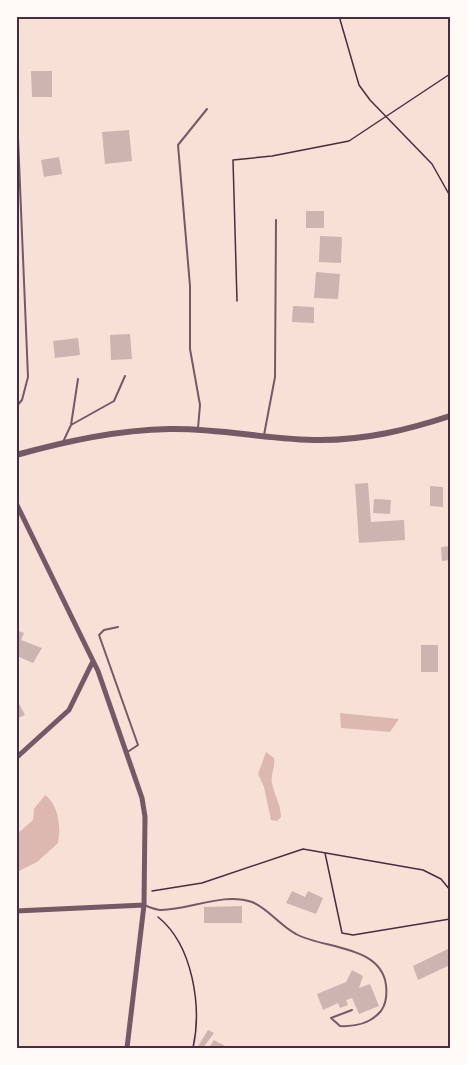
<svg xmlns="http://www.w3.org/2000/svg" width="467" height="1065" font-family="'Noto Sans',sans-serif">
  <rect width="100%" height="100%" fill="#f7e1d7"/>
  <!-- water -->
  <path fill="#dcb8b0" d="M340 713 399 719 390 732 341 728Z
    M266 752 274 758C276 767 270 774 272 783 274 795 281 804 281 817L277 821 271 820 264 787 258 774Z
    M45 795C59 805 61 828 58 843L37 862 17 872V834L33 820 34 809Z"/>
  <!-- building -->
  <path fill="#ccb4b1" d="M31 71H52V97H32Z
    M129 130 132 161 105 164 102 132Z
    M59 157 62 174 44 177 41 160Z
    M306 211H324V228H306Z
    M320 236 342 237 341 263 319 262Z
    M316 272 340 274 338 299 314 298Z
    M293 306 314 307V323L292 322Z
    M130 334 132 359 111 360 110 335Z
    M78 338 80 355 55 358 53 341Z
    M368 483 371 522 404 520 405 540 359 543 355 484Z
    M430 486 443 487V507L430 506Z
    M374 499 391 500 390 514 373 513Z
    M450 546V560L442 561 441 547Z
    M16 630 24 633 21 640 42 648 33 663 19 657 16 664Z
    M421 645H438V672H421Z
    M16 698 25 715 16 719Z
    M292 891 305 897 308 891 323 898 316 914 286 903Z
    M242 906V923H204V907Z
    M450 948V965L418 980 413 966Z
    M352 970 363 976 359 988 370 984 379 1006 359 1014 352 998 346 1000 348 1005 340 1008 338 1003 323 1010 317 994 346 982Z
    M208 1030 214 1033 203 1048 198 1046Z
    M214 1040 227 1047 226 1048 210 1046Z"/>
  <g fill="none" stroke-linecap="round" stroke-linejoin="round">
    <!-- path -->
    <path stroke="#4a2c40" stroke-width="1.5" d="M339 16 359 85 370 100 432 164 450 196
      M237 301 233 160 272 156 349 141 450 74
      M325 853 342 933 353 935 450 919
      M152 891 202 883 303 849 423 870 441 879 450 890
      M158 917C193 945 202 1007 193 1048"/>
    <!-- service -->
    <path stroke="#755966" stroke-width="2" d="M16 407 22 400 28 377 18 138
      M71 425 114 401 125 376
      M198 428 200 405 190 349V286L178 145 207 109
      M264 435 275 377 276 220
      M63 442 71 425 78 379
      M118 627 104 630 99 635 138 745 126 753
      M144 905C149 907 156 910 161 910 190 910 223 892 252 902 269 909 280 926 296 934 323 949 381 945 386 985 387 994 387 1003 381 1011 371 1023 355 1027 340 1026L331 1018 352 1010"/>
    <!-- minor -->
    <path stroke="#755966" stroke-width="5" d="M16 503 98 671 142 798 145 817 144 905 127 1048
      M16 758 69 710 93 661
      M16 911 144 905"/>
    <!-- tertiary -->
    <path stroke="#755966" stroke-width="6" d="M16 455C67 441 117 430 170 429 220 428 270 440 320 440 366 440 407 430 450 416"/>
  </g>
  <!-- border -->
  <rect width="467" height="1065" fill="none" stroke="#fffaf5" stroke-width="36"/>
  <rect x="18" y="18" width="431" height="1029" fill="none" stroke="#4a2c40" stroke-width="2"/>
</svg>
